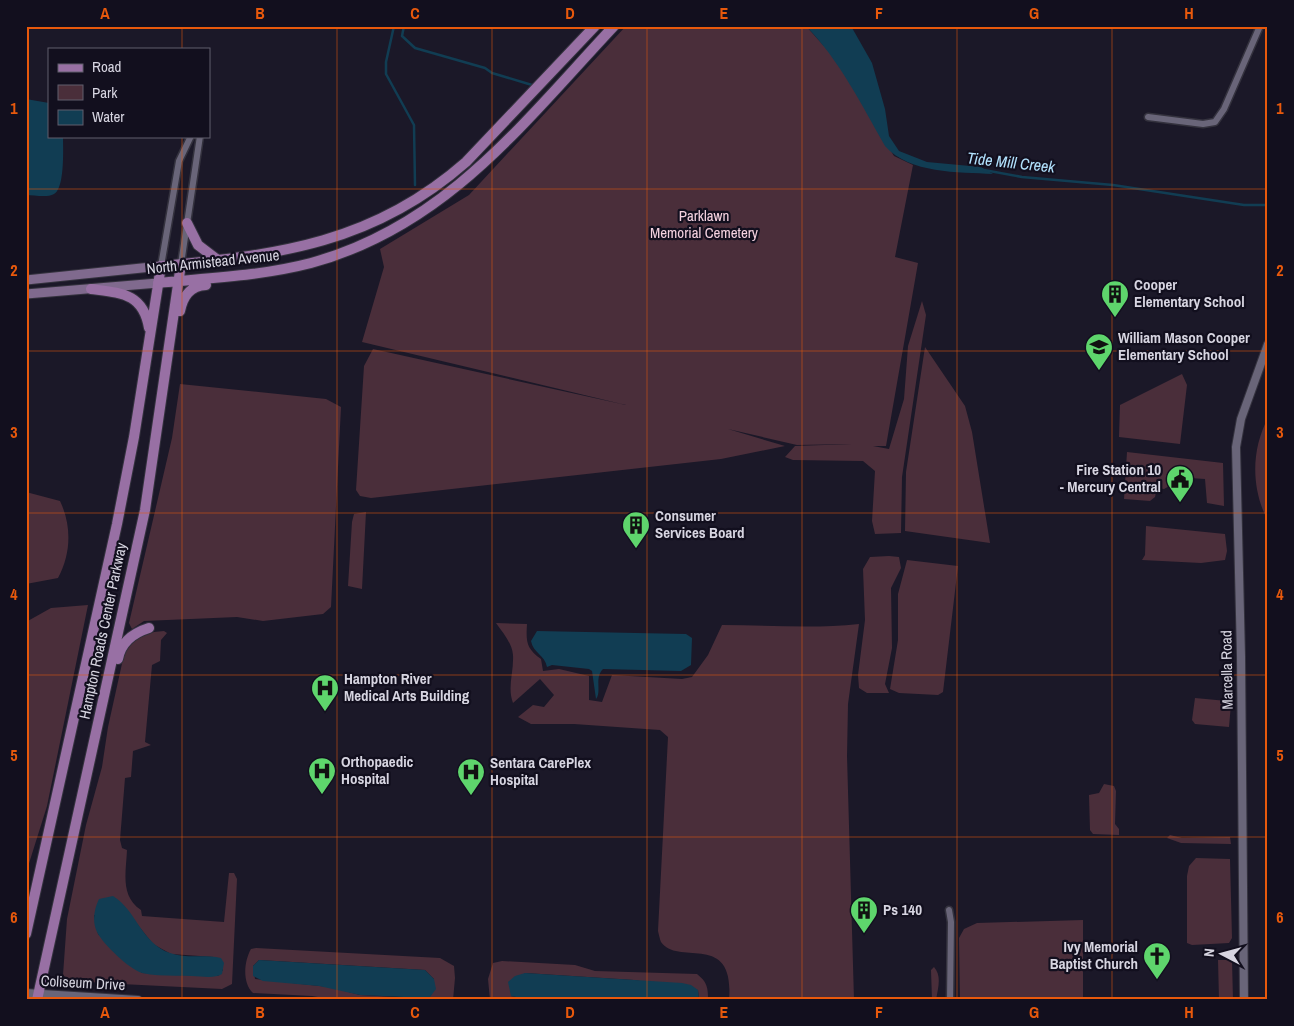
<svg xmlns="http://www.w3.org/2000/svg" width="1294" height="1026" font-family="'Archivo Narrow',sans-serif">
  <rect width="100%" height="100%" fill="#1b1828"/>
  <!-- green -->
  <path fill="#4a2e3a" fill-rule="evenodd" d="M626 26H806L832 55 844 72 894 156 913 165 895 257 918 263 886 446H873L889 449 904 399 908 346 922 301 926 315 902 477 901 533 875 534 872 521 875 471 863 461 793 460 785 457 795 446 852 444 797 445 728 429 785 446 721 459 371 498 360 496 356 490 364 366 373 349 626 405 362 342 384 267 380 249 469 195Z
    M925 347 965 406 972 432 990 543 905 531 906 472Z
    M1182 374 1187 385 1180 444 1119 437 1120 405Z
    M180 384 326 399 341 407 331 607 323 614 263 621 237 617 144 621 132 629 129 623 172 438Z
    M1268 418V521C1251 489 1251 450 1268 418Z
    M1127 452 1223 463 1224 506 1207 503 1205 479 1174 477 1173 484 1164 489 1157 488 1155 497 1150 501 1124 499Z
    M26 492 60 501C72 526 71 554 58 578L26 584Z
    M366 512 362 589 348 586 352 522 354 514Z
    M1146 526 1225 534 1227 551 1225 560 1201 563 1142 560 1145 555Z
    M889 556 899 557 901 568 891 588 892 648 885 684 889 693H867L859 688 858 675 865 620 863 569 870 557Z
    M907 560 958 566 943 692 938 695 899 693 890 689 898 640V594Z
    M88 605 47 806 26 873V622L51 608Z
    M496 623 527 624C526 642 526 648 541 659L543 671 559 669 589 676V700L602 702 612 675 682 679 692 677 708 655 722 625C768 625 814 629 859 624L848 704 847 756 854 1000H729C735 930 678 967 661 942 660 940 659 935 658 931L668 737 660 730 574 724H531L518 717 533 705 544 707 554 695 540 679 513 703C507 687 514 672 513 655 512 643 503 633 496 623Z
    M164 631 167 633 161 640 160 661 152 665 145 742 151 745 133 751 131 777 125 778 120 840 122 848 127 850C126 873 120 896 141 910L142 916 224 922 229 873H234L237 879 232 984 222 989 101 983 69 980 63 975 67 919 86 825 102 767 108 727 125 650 138 638 154 632ZM94 915 137 924 153 944 171 954 214 957 223 970 218 976 142 973 98 934Z
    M1195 698 1227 701 1231 704 1229 727 1195 724 1192 720Z
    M1104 784 1114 786 1116 791 1115 824 1119 829V835L1093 834 1090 830 1089 795 1099 793Z
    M1170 835 1182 838 1226 837H1230L1231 844 1181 843 1167 838Z
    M1196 858 1230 859 1232 938 1229 943 1192 945 1187 943V876L1189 866Z
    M1083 920V1000H960L959 938 964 929 977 923Z
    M256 948 440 958 454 966 455 978 453 1000H335L312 996 253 993C242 983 244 961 251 949ZM259 960 425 970 434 979 413 998 360 995 329 987 255 979 253 966Z
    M1218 960H1232L1233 1000H1219Z
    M502 961 575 965 595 971 697 974C707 982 708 987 708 1000H699L698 990 634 980 525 973 511 996 531 1000H490L488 979 493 963Z
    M934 967C942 976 938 988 936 1000H932L931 970Z"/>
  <!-- water -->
  <path fill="#113d53" d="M806 26H851L872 63 885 109 889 136 899 151 927 162 981 167 993 174C958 172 910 174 885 146 861 104 840 61 806 26Z
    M26 99 49 103V136H63C63 148 65 188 54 194 47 198 34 195 26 195Z
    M537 631 686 634 692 638 691 665 681 671 603 669C594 678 602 691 596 699L592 671 589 669 552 665 547 667C545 655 533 653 531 641Z
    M113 896C137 911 141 943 170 953 186 959 204 954 221 958L224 963 222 974C214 979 201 976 192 976 176 975 158 977 142 973 129 969 103 944 97 932 92 922 94 909 99 899Z
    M259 960 425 970 434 979 436 989 430 997 425 998 360 995 319 986 263 981 253 976V966Z
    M525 973 682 983 691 985 698 990 699 999 531 1000 511 996 508 982 515 976Z"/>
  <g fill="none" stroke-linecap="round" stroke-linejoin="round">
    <!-- stream -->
    <path stroke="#113d53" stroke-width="2.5" d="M394 26 386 62V74L414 125 415 185
      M404 26 402 36 415 48 485 68 492 73 532 85
      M984 170 1022 177 1113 185 1244 205H1268"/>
    <!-- minor casing -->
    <g stroke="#34323e" stroke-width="9">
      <path id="minor" d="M1148 117 1203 124 1215 122 1224 109 1260 26
        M181 264 200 136
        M161 266 179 161 191 136
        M949 910 951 922 950 1000"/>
    </g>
    <!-- tertiary casing -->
    <g stroke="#34323e" stroke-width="10">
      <path id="tertiary" d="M26 993 138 1000
        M1244 1000 1241 656 1236 447 1241 419 1268 344"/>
    </g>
    <!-- secondary casing -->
    <g stroke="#34323e" stroke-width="11">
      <path id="secondary" d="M26 280 161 266
        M26 294 158 283"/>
    </g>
    <!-- primary casing -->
    <g stroke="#34323e" stroke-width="12">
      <path id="primary" d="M187 223 198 245 219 261
        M158 283C209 278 261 276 311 263 446 226 523 123 614 26
        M91 289C121 293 143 293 149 328
        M180 311C183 296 190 286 206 285
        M118 659C121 642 133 633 149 628
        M26 934 117 524 134 437 161 266C279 255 374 243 466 162L595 26
        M37 1000 145 510 181 264"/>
    </g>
    <!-- minor -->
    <use href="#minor" stroke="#696579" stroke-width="6"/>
    <!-- tertiary -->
    <use href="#tertiary" stroke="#696579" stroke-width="8"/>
    <!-- secondary -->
    <use href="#secondary" stroke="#806a8e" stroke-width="9"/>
    <!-- primary -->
    <use href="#primary" stroke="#9870a4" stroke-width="10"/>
  </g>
  <!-- grid -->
  <path fill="none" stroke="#e8590c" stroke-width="1" stroke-opacity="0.55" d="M182 26V49M337 26V1000M492 26V1000M647 26V1000M802 26V1000M957 26V1000M1112 26V1000M182 136V1000M26 189H1268M26 351H1268M26 513H1268M26 675H1268M26 837H1268"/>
  <!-- icons -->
  <defs>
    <g id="building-pin" transform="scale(1.4375)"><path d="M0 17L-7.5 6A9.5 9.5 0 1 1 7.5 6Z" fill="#5ed56c" stroke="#120f1e"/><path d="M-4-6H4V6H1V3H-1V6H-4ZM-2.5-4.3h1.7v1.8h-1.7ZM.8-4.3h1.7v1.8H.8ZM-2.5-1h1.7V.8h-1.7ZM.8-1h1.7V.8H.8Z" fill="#111"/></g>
    <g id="school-pin" transform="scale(1.4375)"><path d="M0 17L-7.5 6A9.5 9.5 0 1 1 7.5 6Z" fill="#5ed56c" stroke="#120f1e"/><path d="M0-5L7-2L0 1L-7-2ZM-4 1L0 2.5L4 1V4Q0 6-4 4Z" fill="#111"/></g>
    <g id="civic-pin" transform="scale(1.4375)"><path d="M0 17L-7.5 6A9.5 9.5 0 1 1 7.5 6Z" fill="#5ed56c" stroke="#120f1e"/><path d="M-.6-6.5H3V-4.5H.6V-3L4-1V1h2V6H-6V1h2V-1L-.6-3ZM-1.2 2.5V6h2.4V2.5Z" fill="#111"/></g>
    <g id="hospital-pin" transform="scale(1.4375)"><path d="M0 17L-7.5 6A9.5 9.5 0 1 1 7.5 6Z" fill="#5ed56c" stroke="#120f1e"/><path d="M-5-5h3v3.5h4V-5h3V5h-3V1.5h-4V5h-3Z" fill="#111"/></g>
    <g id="church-pin" transform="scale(1.4375)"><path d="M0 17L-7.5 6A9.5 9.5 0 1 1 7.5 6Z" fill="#5ed56c" stroke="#120f1e"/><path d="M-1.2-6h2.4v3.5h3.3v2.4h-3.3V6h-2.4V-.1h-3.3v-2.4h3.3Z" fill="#111"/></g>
  </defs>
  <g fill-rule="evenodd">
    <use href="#building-pin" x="1115" y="294"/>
    <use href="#school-pin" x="1099" y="347"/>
    <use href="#civic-pin" x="1180" y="479"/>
    <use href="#building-pin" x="636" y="525"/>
    <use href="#hospital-pin" x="325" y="688"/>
    <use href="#hospital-pin" x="322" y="771"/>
    <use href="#hospital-pin" x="471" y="772"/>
    <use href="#building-pin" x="864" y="910"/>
    <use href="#church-pin" x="1157" y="956"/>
  </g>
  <g text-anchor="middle" stroke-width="4.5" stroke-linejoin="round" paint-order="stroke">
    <!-- park labels -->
    <g font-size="15" fill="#f5d2e0" stroke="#120f1e">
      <text x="704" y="221">Parklawn<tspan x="704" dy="17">Memorial Cemetery</tspan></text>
    </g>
    <!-- street labels -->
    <g font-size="15" fill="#d7d5e1" stroke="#120f1e">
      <text transform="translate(213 262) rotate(-6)" y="5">North Armistead Avenue</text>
      <text transform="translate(103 631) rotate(-78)" y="5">Hampton Roads Center Parkway</text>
      <text transform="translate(1227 670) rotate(-91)" y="5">Marcella Road</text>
      <text transform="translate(83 983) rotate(3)" y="5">Coliseum Drive</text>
    </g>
    <!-- poi labels -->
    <g font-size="15" font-weight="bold" fill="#d7d5e1" stroke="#120f1e" text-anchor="start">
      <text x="1134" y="290">Cooper<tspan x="1134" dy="17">Elementary School</tspan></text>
      <text x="1118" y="343">William Mason Cooper<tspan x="1118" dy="17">Elementary School</tspan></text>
      <text x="1161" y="475" text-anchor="end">Fire Station 10<tspan x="1161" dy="17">- Mercury Central</tspan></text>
      <text x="655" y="521">Consumer<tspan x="655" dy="17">Services Board</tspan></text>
      <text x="344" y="684">Hampton River<tspan x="344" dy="17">Medical Arts Building</tspan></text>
      <text x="341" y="767">Orthopaedic<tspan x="341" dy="17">Hospital</tspan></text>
      <text x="490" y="768">Sentara CarePlex<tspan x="490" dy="17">Hospital</tspan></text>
      <text x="883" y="915">Ps 140</text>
      <text x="1138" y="952" text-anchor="end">Ivy Memorial<tspan x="1138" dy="17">Baptist Church</tspan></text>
    </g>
    <!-- water labels -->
    <g font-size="16" font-style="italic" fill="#b2e2fe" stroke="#120f1e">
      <text transform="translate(1011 162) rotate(6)" y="6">Tide Mill Creek</text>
    </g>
  </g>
  <!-- border -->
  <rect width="1294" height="1026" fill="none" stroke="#120f1e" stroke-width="55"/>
  <!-- legend -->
  <rect x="48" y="48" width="162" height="90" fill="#120f1e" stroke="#615e6c"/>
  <rect x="58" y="64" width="25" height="8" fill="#9870a4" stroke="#615e6c"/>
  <text x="92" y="72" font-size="15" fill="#d7d5e1">Road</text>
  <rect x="58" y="85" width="25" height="15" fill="#4a2e3a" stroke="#615e6c"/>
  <text x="92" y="98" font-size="15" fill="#d7d5e1">Park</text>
  <rect x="58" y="110" width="25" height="15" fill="#113d53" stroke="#615e6c"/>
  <text x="92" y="122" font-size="15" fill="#d7d5e1">Water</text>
  <!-- north arrow -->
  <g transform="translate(1222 954) rotate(276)" stroke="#120f1e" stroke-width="4" paint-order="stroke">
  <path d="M0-4L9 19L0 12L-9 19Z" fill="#d7d5e1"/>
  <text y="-8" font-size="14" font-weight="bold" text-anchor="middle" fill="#d7d5e1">N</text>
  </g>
  <rect x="28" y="28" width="1238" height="970" fill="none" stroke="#e8590c" stroke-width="2"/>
  <g font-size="16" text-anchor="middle" font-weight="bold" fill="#e8590c">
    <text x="105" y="19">A</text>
    <text x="260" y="19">B</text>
    <text x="415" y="19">C</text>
    <text x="570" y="19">D</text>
    <text x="724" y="19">E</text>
    <text x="879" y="19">F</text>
    <text x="1034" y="19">G</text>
    <text x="1189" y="19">H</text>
    <text x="14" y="114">1</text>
    <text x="1280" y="114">1</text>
    <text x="14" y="276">2</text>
    <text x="1280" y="276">2</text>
    <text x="14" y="438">3</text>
    <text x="1280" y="438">3</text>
    <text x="14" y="600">4</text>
    <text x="1280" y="600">4</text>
    <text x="14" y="761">5</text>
    <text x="1280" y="761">5</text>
    <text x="14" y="923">6</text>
    <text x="1280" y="923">6</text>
    <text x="105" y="1018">A</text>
    <text x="260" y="1018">B</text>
    <text x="415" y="1018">C</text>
    <text x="570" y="1018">D</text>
    <text x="724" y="1018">E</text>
    <text x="879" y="1018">F</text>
    <text x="1034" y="1018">G</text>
    <text x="1189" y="1018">H</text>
  </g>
</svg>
